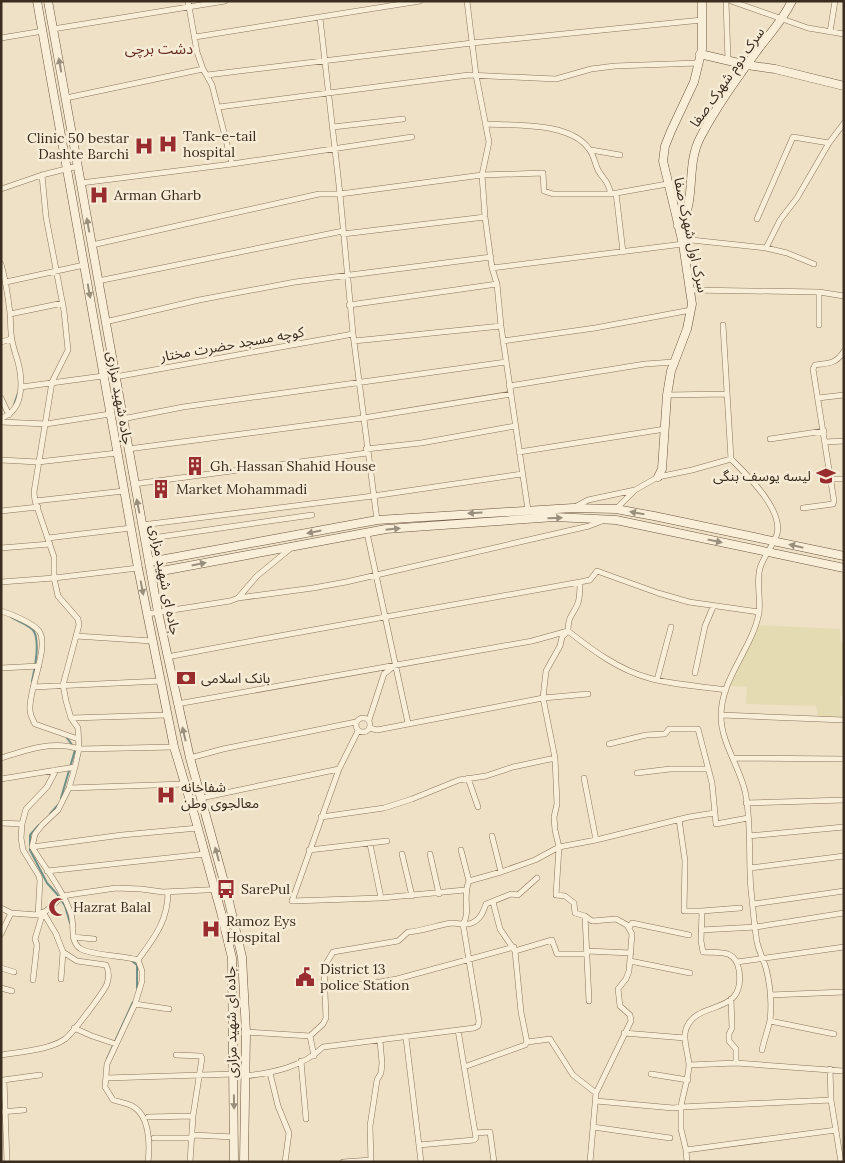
<svg xmlns="http://www.w3.org/2000/svg" width="845" height="1163" font-family="Lora,'Noto Sans Arabic',serif">
  <rect width="100%" height="100%" fill="#eee1c6"/>
  <!-- farmland -->
  <path fill="#e4dbb3" d="M758 625 840 629 841 643H844V695L840 696 842 719 818 718 816 706 746 704 747 687 729 686Z"/>
  <g fill="none" stroke-linecap="round" stroke-linejoin="round">
    <!-- stream -->
    <path stroke="#6e9087" stroke-width="2" d="M14 405 18 393
      M11 617C17 621 26 624 32 629 41 637 35 669 32 681
      M67 738 73 746
      M61 798 75 750
      M50 814 58 805
      M39 825 30 835V850L47 883 57 894 65 906 70 923
      M132 961 137 965V988
      M107 1059 133 1002"/>
    <!-- street casing -->
    <g stroke="#8a735c" stroke-width="6">
      <path id="street" d="M188 1 197 52 203 69 212 85 232 164
        M467 1 476 75 489 142 482 175 485 217 492 268 497 284 501 326 528 510
        M726 1 728 61
        M731 1 808 28 844 34
        M320 18 340 194 353 334 377 520
        M53 29 225 1
        M830 32 835 1
        M195 37 420 1
        M1 38 43 31
        M207 75 472 43 702 20
        M66 98 203 69
        M219 107 469 75 556 79 591 69 615 66 698 63
        M487 124C517 126 570 122 589 149 594 155 595 164 598 170 604 181 607 178 611 194
        M333 127 403 119
        M591 150 620 155
        M42 175 46 217 64 311 68 350 52 382 34 492 35 501 54 557V578L58 596 78 619 79 625 63 685 66 701 71 718 78 728 79 749 75 767 69 788 58 810 42 825 35 834 32 847C45 868 63 890 71 914 75 926 69 942 81 949 91 955 124 956 138 960L142 971V981L135 1004 107 1064 105 1087 113 1100C119 1102 127 1103 132 1106 150 1115 150 1145 148 1162
        M81 183 232 164 412 137
        M1 189 42 175 78 166
        M616 193 623 252
        M757 219 793 137 829 143
        M343 234 485 217
        M682 239 766 248 787 253 814 264
        M92 245 319 194H340L482 175 543 173 544 191 553 194H611L667 184
        M766 248 780 220 797 198 829 143 844 123
        M1 264C6 281 8 296 10 313 11 322 10 331 12 340 13 347 16 355 18 362 23 381 24 411 1 418
        M492 268 683 244
        M98 281 343 231
        M6 282 84 265
        M690 290 819 292 844 296
        M819 292V325
        M349 305 497 284
        M10 314 63 303
        M105 322 199 300 295 282 491 257
        M723 325 731 459C747 475 783 509 777 534 773 546 764 555 760 568 756 582 761 598 759 613 752 649 721 678 721 716 721 742 739 766 745 791 752 824 748 857 751 890 753 907 754 925 757 942 759 951 763 959 766 968 770 984 772 1003 770 1020 768 1030 764 1040 762 1050
        M354 341 501 326
        M503 341 595 328 691 310
        M1 342 11 339
        M115 377 353 334
        M509 386 645 364 674 362
        M21 387 103 376
        M667 395 727 394
        M1 398 9 415
        M818 398 844 395
        M122 419 183 407 506 362
        M1 422 46 424 110 414
        M770 439 824 431
        M825 442 844 441
        M128 449 363 418 511 394
        M366 449 421 443 515 426
        M519 452 665 429
        M1 460 38 462 117 453
        M831 479H844
        M134 484 367 453
        M35 501 124 491
        M575 507 588 500 635 490 658 477 692 470 731 459
        M803 508 833 504 834 501 813 369 815 365C829 363 836 364 844 351
        M616 509 635 490
        M1 511 38 507
        M142 525 373 496 522 474
        M367 533 408 723
        M48 538 131 528
        M145 539 312 515
        M1 548 50 544
        M1 582 54 578 138 568
        M580 582C580 589 580 597 578 603 573 616 568 615 568 631L562 637 560 646 546 671 543 698 555 758 557 804 554 817 555 830 559 847 556 895 565 896 574 903 575 913 585 916 592 921 616 919 627 925 632 934 629 971 626 979 618 989 620 1006 630 1015 631 1021 596 1093 590 1162
        M238 598 313 588 346 582 589 526 602 521
        M1 611C11 614 33 623 39 631 50 646 28 691 30 710 30 715 33 720 35 724L78 739
        M147 614 230 601 238 598 257 576 291 548
        M568 631C592 650 619 670 649 678 673 685 700 686 726 690
        M76 636 152 641
        M167 657 257 640 580 582 590 580 597 571 658 593 689 602 759 612
        M1 668 39 666
        M695 673 705 626 713 607
        M657 680 671 627
        M33 687 161 681
        M177 704 532 641 568 631
        M721 715 844 720
        M356 725a7 7 0 1 1 14 0a7 7 0 1 1-14 0Z
        M71 718 167 715
        M369 720 384 674 393 667
        M370 728 377 730 543 698 588 694
        M358 731 339 769 292 901 381 898 465 890
        M609 744 646 735 665 734 669 729H698L712 783 716 824 748 818
        M1 758C26 750 53 740 79 749L174 747
        M190 758 223 749 356 722
        M734 758 844 759
        M637 773 670 769H708
        M468 778 478 807
        M584 778 596 840
        M1 779 75 767
        M69 788 184 784
        M201 798 339 769
        M746 803 844 800
        M321 817 384 808 412 799 459 780 486 776 513 767 555 758
        M679 819 685 861 684 911H702L740 908
        M1 823 22 824
        M492 836 501 872
        M749 836 844 827
        M370 844 381 898
        M32 847 122 835 198 828
        M309 850 387 841
        M461 850 469 881
        M402 854 412 896
        M430 854 439 894
        M750 868 844 856
        M47 871 205 854
        M493 902 500 929 515 951 521 1012 527 1042
        M753 904 844 891
        M1 908 11 913 38 915 46 911 63 896 75 894 116 888 141 889 163 892 226 889
        M702 911 701 941 703 952C721 953 735 949 739 970 746 1018 697 998 686 1029 682 1040 689 1054 689 1066 688 1080 683 1093 681 1107L831 1100
        M38 915 40 881 39 876 23 850 21 838 22 824 26 809 47 787 56 770
        M585 916 589 1001
        M629 928 632 923 689 935
        M701 930 756 927 844 913
        M1 934 11 913
        M73 937 94 939
        M515 951 552 940 557 954H587
        M587 951 631 953
        M138 960C154 938 168 921 168 892
        M630 961 690 973
        M737 962 844 947
        M1 968 14 972
        M61 979 63 952
        M33 980 37 945 35 939 43 912
        M323 986 369 984 397 979 514 947
        M1 988 12 991
        M770 995 844 992
        M731 999 732 1028 729 1034V1041L736 1049V1063
        M135 1004 169 1009
        M770 1021 834 1034
        M74 1028 92 1036 116 1044
        M246 1032 310 1036 323 1024 326 1018 324 967 333 952 398 941 408 932C423 931 437 925 452 923 459 923 465 926 472 923 481 919 483 912 486 904L511 894 518 895 537 878
        M624 1033 685 1038
        M310 1036 314 1056
        M406 1038 421 1162
        M1 1055C19 1052 50 1050 65 1039 73 1033 103 993 107 984 109 978 109 971 106 965L77 961 63 952 56 934 43 912
        M176 1055 201 1056 202 1058 193 1116 190 1162
        M301 1061 306 1119
        M689 1065 736 1063 843 1071
        M464 1067 525 1045 527 1042 550 1039 573 1075 596 1093
        M830 1069 831 1100 841 1162
        M270 1073 278 1106 289 1133 285 1162
        M651 1074 688 1080
        M245 1076C272 1073 303 1067 323 1047L474 1028 478 1026 479 1021 463 924C471 912 462 897 469 881L501 872 535 860 559 847 596 840 689 817 714 813
        M106 1078 234 1074
        M3 1080 40 1075
        M4 1080 7 1162
        M596 1101 673 1108 681 1107V1129L686 1150 687 1162
        M1 1112 24 1110
        M148 1117 193 1116
        M593 1127 670 1138
        M475 1133 490 1132 494 1162
        M193 1135 234 1137
        M154 1138H192
        M419 1145 474 1140 476 1138 458 1030
        M686 1150 836 1130
        M343 1162 371 1160
        M371 1162 370 1126 377 1080 381 1073 382 1063 380 1041"/>
    </g>
    <!-- secondary casing -->
    <g stroke="#6c543f" stroke-width="9">
      <path id="secondary" d="M37 1 138 568 174 747 194 814 221 912 232 958 234 1162
        M48 1 158 612 190 758 226 889 242 957 246 1032 244 1162
        M700 54 747 65 775 69 844 86
        M678 226 682 223C696 197 686 165 700 138 716 107 738 77 759 48 772 31 782 21 792 1
        M658 477 662 469 667 395 671 371 687 329 692 304 683 244 663 161 665 146 671 131 694 82 702 49V1
        M149 562 377 520 573 508 616 509 654 516 844 556
        M151 573 386 529 555 517 616 520 844 568"/>
    </g>
    <!-- street -->
    <use href="#street" stroke="#f9efd9" stroke-width="5"/>
    <!-- secondary -->
    <use href="#secondary" stroke="#f9efd9" stroke-width="8"/>
  </g>
  <!-- one-way arrows -->
  <defs><path id="oneway-solid" d="M-6-.8H1V-3.2L6.5 0L1 3.2V.8H-6Z" transform="scale(1.25)"/></defs>
  <g fill="#9a8e7c">
    <use href="#oneway-solid" transform="translate(60 65) rotate(-100)"/>
    <use href="#oneway-solid" transform="translate(88 225) rotate(-100)"/>
    <use href="#oneway-solid" transform="translate(89 291) rotate(80)"/>
    <use href="#oneway-solid" transform="translate(138 506) rotate(-101)"/>
    <use href="#oneway-solid" transform="translate(475 513) rotate(176)"/>
    <use href="#oneway-solid" transform="translate(637 513) rotate(-170)"/>
    <use href="#oneway-solid" transform="translate(555 518) rotate(-1)"/>
    <use href="#oneway-solid" transform="translate(393 529) rotate(-6)"/>
    <use href="#oneway-solid" transform="translate(314 532) rotate(169)"/>
    <use href="#oneway-solid" transform="translate(715 541) rotate(12)"/>
    <use href="#oneway-solid" transform="translate(796 546) rotate(-167)"/>
    <use href="#oneway-solid" transform="translate(199 564) rotate(-11)"/>
    <use href="#oneway-solid" transform="translate(142 588) rotate(79)"/>
    <use href="#oneway-solid" transform="translate(184 734) rotate(-103)"/>
    <use href="#oneway-solid" transform="translate(217 854) rotate(-105)"/>
    <use href="#oneway-solid" transform="translate(234 1102) rotate(89)"/>
  </g>
  <!-- icons -->
  <defs>
    <g id="hospital-bare" transform="scale(1.5)"><path d="M-5-5h3v3.5h4V-5h3V5h-3V1.5h-4V5h-3Z" fill="#992c2f" stroke="#f6ecd6" stroke-width="2.5" paint-order="stroke"/></g>
    <g id="building-bare" transform="scale(1.5)"><path d="M-4-6H4V6H1V3H-1V6H-4ZM-2.5-4.3h1.7v1.8h-1.7ZM.8-4.3h1.7v1.8H.8ZM-2.5-1h1.7V.8h-1.7ZM.8-1h1.7V.8H.8Z" fill="#992c2f" stroke="#f6ecd6" stroke-width="2.5" paint-order="stroke"/></g>
    <g id="school-bare" transform="scale(1.5)"><path d="M0-5L7-2L0 1L-7-2ZM-4 1L0 2.5L4 1V4Q0 6-4 4Z" fill="#992c2f" stroke="#f6ecd6" stroke-width="2.5" paint-order="stroke"/></g>
    <g id="bank-bare" transform="scale(1.5)"><path d="M-6-4H6V4H-6ZM0-2.3a2.3 2.3 0 1 0 0 4.6a2.3 2.3 0 1 0 0-4.6Z" fill="#992c2f" stroke="#f6ecd6" stroke-width="2.5" paint-order="stroke"/></g>
    <g id="bus-bare" transform="scale(1.5)"><path d="M-5-6H5V4H4V6H2V4H-2V6H-4V4H-5ZM-3.5-4V0h7V-4ZM-3.5 1.2v1.5H-2V1.2ZM2 1.2v1.5H3.5V1.2Z" fill="#992c2f" stroke="#f6ecd6" stroke-width="2.5" paint-order="stroke"/></g>
    <g id="mosque-bare" transform="scale(1.5)"><path d="M3.5-4.9A6 6 0 1 0 3.5 4.9A5 5 0 1 1 3.5-4.9Z" fill="#992c2f" stroke="#f6ecd6" stroke-width="2.5" paint-order="stroke"/></g>
    <g id="civic-bare" transform="scale(1.5)"><path d="M-.6-6.5H3V-4.5H.6V-3L4-1V1h2V6H-6V1h2V-1L-.6-3ZM-1.2 2.5V6h2.4V2.5Z" fill="#992c2f" stroke="#f6ecd6" stroke-width="2.5" paint-order="stroke"/></g>
  </defs>
  <g fill-rule="evenodd">
    <use href="#hospital-bare" x="168" y="144"/>
    <use href="#hospital-bare" x="144" y="146"/>
    <use href="#hospital-bare" x="99" y="195"/>
    <use href="#building-bare" x="195" y="466"/>
    <use href="#school-bare" x="826" y="476"/>
    <use href="#building-bare" x="161" y="489"/>
    <use href="#bank-bare" x="186" y="678"/>
    <use href="#hospital-bare" x="166" y="795"/>
    <use href="#bus-bare" x="226" y="889"/>
    <use href="#mosque-bare" x="58" y="907"/>
    <use href="#hospital-bare" x="211" y="929"/>
    <use href="#civic-bare" x="305" y="977"/>
  </g>
  <g text-anchor="middle" stroke-width="5" stroke-linejoin="round" paint-order="stroke">
    <!-- street labels -->
    <g font-size="14" fill="#3a2c1f" stroke="#f6ecd6">
      <text transform="translate(727 77) rotate(-55)" y="5">سرک دوم شهرک صفا</text>
      <text transform="translate(691 235) rotate(78)" y="5">سرک اول شهرک صفا</text>
      <text transform="translate(232 344) rotate(-10)" y="5">کوچه مسجد حضرت مختار</text>
      <text transform="translate(120 398) rotate(80)" y="5">جاده شهید مزاری</text>
      <text transform="translate(165 580) rotate(79)" y="5">جاده ای شهید مزاری</text>
      <text transform="translate(231 1022) rotate(-91)" y="5">جاده ای شهید مزاری</text>
    </g>
    <!-- poi labels -->
    <g font-size="14" fill="#3a2c1f" stroke="#f6ecd6" text-anchor="start">
      <text x="183" y="141">Tank-e-tail<tspan x="183" dy="16">hospital</tspan></text>
      <text x="129" y="143" text-anchor="end">Clinic 50 bestar<tspan x="129" dy="16">Dashte Barchi</tspan></text>
      <text x="114" y="200">Arman Gharb</text>
      <text x="210" y="471">Gh. Hassan Shahid House</text>
      <text x="811" y="481" text-anchor="end">لیسه یوسف بنگی</text>
      <text x="176" y="494">Market Mohammadi</text>
      <text x="201" y="683">بانک اسلامی</text>
      <text x="181" y="792">شفاخانه<tspan x="181" dy="16">معالجوی وطن</tspan></text>
      <text x="241" y="894">SarePul</text>
      <text x="73" y="912">Hazrat Balal</text>
      <text x="226" y="926">Ramoz Eys<tspan x="226" dy="16">Hospital</tspan></text>
      <text x="320" y="974">District 13<tspan x="320" dy="16">police Station</tspan></text>
    </g>
    <!-- neighbourhood labels -->
    <g font-size="15" fill="#662c1f" stroke="#f6ecd6">
      <text x="159" y="54">دشت برچی</text>
    </g>
  </g>
  <!-- border -->
  <rect width="845" height="1163" fill="none" stroke="#3a2c1f" stroke-width="5"/>
</svg>
